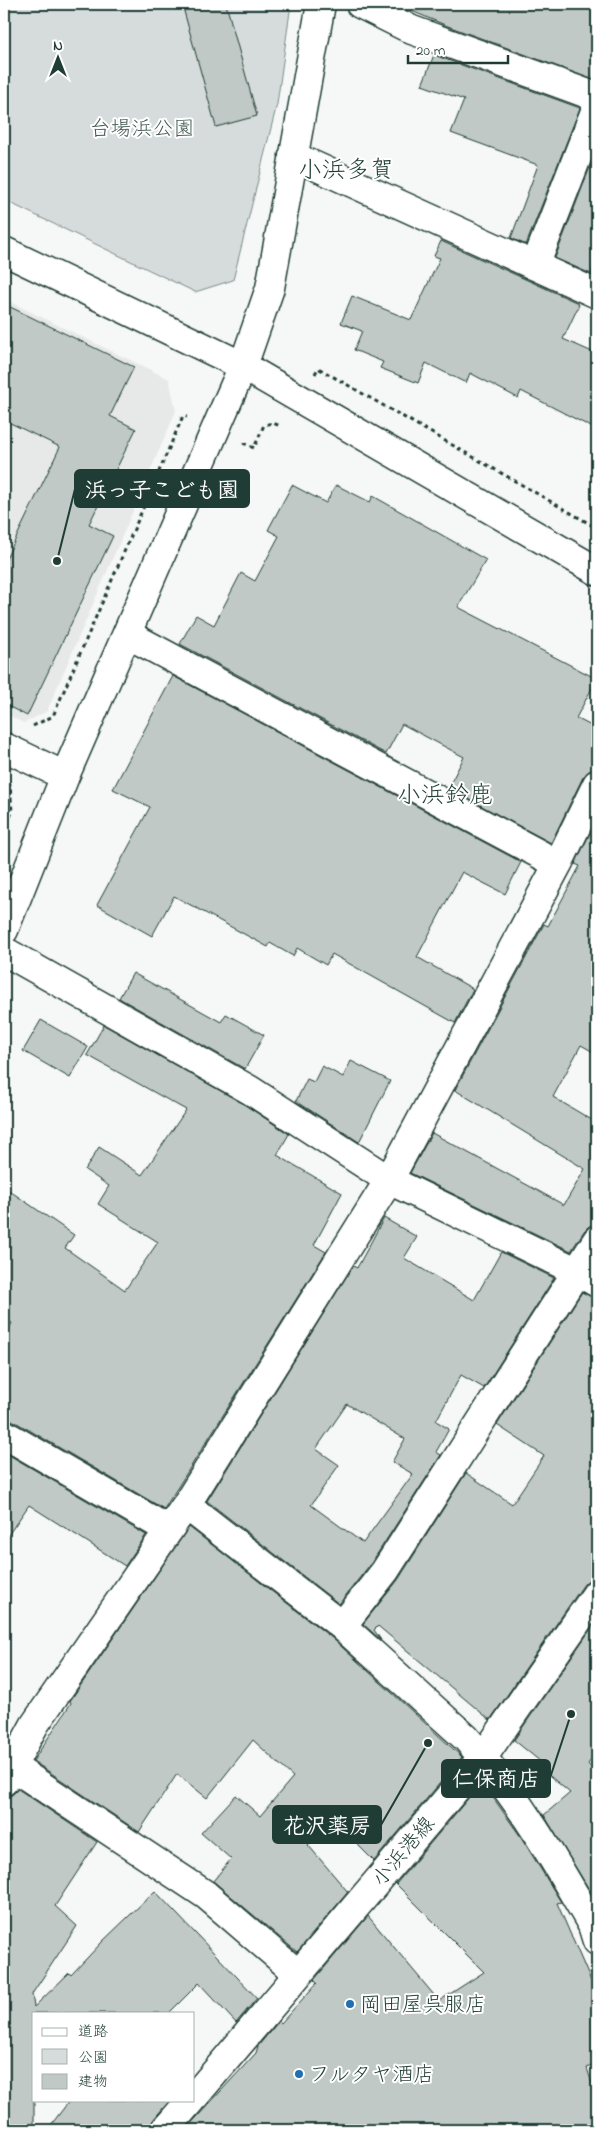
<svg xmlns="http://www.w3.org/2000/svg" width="601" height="2134" font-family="'Indie Flower','Klee One',sans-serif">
  <rect width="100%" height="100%" fill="#f6f7f7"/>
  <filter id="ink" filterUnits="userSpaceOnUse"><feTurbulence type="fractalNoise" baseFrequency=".02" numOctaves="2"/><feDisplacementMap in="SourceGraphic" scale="10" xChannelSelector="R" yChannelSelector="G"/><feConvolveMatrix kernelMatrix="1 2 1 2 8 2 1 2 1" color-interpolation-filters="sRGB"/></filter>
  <g filter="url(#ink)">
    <!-- built -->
    <path fill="#e6e9e8" d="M4 299 169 379 176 411 47 711 24 723 4 713Z"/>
    <!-- green -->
    <path fill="#d6dcdb" stroke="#7a8c88" d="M4 4H291L277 104 233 280 195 292 4 200Z"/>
    <!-- building -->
    <path fill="#c0c9c6" stroke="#1f3d34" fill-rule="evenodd" d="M182 4H226L257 116 216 127Z
      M395 4H597V81L445 25Z
      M434 55 580 108 526 245 511 238 538 165 451 133 464 100 422 85Z
      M597 149V258L591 274 555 258Z
      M441 241 578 303 579 305 563 339 597 354V430L521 391 518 398 470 373 466 383 426 363 418 383 380 368 383 362 354 350 362 331 341 323 352 296 411 320 440 258 434 256Z
      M4 304 134 367 110 416 136 429 89 524 113 536 27 716 4 704V563L60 447 4 420Z
      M292 485 326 503 336 485 370 502 373 496 486 560 458 607 597 679 576 718 597 729V769L589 771 583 777 551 843 448 788 464 757 402 724 386 754 180 644 196 615 214 625 241 573 255 581 279 536 268 530Z
      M173 676 521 862 505 894 462 872 417 957 473 989 455 1023 332 954 326 965 297 948 293 956 270 943 268 947 174 896 152 936 97 905 150 807 113 789Z
      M597 819V1054L581 1045 553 1097 597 1123V1224L589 1226 584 1231 571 1251 410 1173 432 1133 564 1205 585 1169 455 1090 544 924 548 926 580 866 575 864Z
      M133 973 221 1022 226 1014 264 1035 245 1069 119 998Z
      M41 1020 88 1047 70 1078 23 1051Z
      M104 1025 242 1103 289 1134 277 1155 342 1193 314 1245 326 1252 164 1509 12 1420 4 1418V1339L12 1323 4 1318V1187L74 1235 65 1248 125 1290 158 1242 98 1204 109 1186 85 1170 99 1147 142 1175 186 1110 87 1055Z
      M351 1061 390 1081 359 1142 296 1101 307 1079 314 1082 322 1066 343 1077Z
      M384 1218 417 1237 404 1258 474 1300 501 1252 554 1278 484 1388 461 1375 436 1421 449 1429 436 1452 441 1455 372 1562 339 1604 207 1501 353 1266 357 1268ZM347 1404 405 1439 392 1462 413 1474 363 1543 311 1505 339 1465 316 1449Z
      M582 1292 597 1299V1578L590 1579 584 1584 490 1720 378 1626 374 1630 381 1640 363 1624 398 1580 466 1473 512 1504 544 1456 497 1425Z
      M4 1452 146 1535 125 1566 29 1505 4 1541Z
      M189 1527 332 1638 462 1757 374 1861 334 1821 308 1845 348 1892 297 1952 213 1881 231 1859 201 1833 236 1795 260 1816 293 1777 253 1740 207 1798 177 1774 139 1832 33 1761 71 1703 70 1701Z
      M597 1620V1752L588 1764 595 1772 597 1769V1888L590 1891 544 1815 570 1793 544 1771 547 1767 514 1740Z
      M4 1732 10 1736 4 1749Z
      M482 1782 521 1837 561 1902 557 1903 597 1995V2064L587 2068 597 2099V2130H185L256 2053 258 2046 279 2021 281 2023 317 1983 314 1980 368 1916 439 2001 484 1972 396 1884Z
      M18 1789 97 1842 55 1906 77 1926 32 1994 34 2007 69 1973 71 1975 103 1941 155 1891 257 1998 236 2023 199 1983 169 2013H34V2130H4V1797L12 1795Z
      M70 2100H170L153 2120 150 2130H47Z"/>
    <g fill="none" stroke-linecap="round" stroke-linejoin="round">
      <!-- minor casing -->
      <g stroke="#1f3d34" stroke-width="31">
        <path id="minor" d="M360 4 412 30 591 95 597 103
          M293 156 597 294
          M4 251 243 366 597 571
          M535 266 597 106
          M127 634 558 864
          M4 747 65 776
          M4 930 65 776 243 366 270 288 321 4
          M4 951 250 1090 389 1180 578 1272 597 1283
          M4 1434 169 1530
          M186 1505 342 1626 466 1738C517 1795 554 1859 592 1925L597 1941
          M342 1626 385 1571 597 1240
          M13 1767 206 1895 298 1974
          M4 1781 35 1724 186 1505 389 1180 558 864 597 784"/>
      </g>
      <!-- major casing -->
      <g stroke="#1f3d34" stroke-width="31">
        <path id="major" d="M194 2097 483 1757 597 1593
          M165 2130 191 2100"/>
      </g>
      <!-- path -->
      <path stroke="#1f3d34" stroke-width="3" stroke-dasharray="4 4" stroke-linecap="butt" d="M315 374 318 368 597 528
        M243 443 254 448 264 425 273 423 280 426
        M33 726 53 716 183 416 187 417
        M4 832 12 812 10 784"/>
      <!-- minor -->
      <use href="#minor" stroke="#fff" stroke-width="28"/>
      <!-- major -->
      <use href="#major" stroke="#fff" stroke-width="28"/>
    </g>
  </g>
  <!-- markers -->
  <g fill="#1f6fb2" stroke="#fff" stroke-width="2">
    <circle cx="350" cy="2004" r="5"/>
    <circle cx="299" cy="2074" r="5"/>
  </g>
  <g text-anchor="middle" stroke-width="4" stroke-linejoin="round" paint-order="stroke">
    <!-- park labels -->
    <g font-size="21" fill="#445d55" stroke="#fff">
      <text x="142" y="135">台場浜公園</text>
    </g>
    <!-- street labels -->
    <g font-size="21" fill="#1f3d34" stroke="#fff">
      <text transform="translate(403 1851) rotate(-50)" y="7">小浜港線</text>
    </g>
    <!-- poi labels -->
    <g font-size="21" fill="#1f3d34" stroke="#fff" text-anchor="start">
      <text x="360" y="2011">岡田屋呉服店</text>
      <text x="309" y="2081">フルタヤ酒店</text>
    </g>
    <!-- quarter labels -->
    <g font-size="24" fill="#1f3d34" stroke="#fff">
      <text x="346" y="177">小浜多賀</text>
      <text x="445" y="802">小浜鈴鹿</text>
    </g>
  </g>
  <!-- callouts -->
  <path fill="none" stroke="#1f3d34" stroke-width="2" d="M57 561L75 489M571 1714L550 1778M428 1743L381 1825"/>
  <g fill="#1f3d34" stroke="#fff" stroke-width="2">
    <circle cx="57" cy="561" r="5"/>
    <circle cx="571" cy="1714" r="5"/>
    <circle cx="428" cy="1743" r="5"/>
  </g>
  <g fill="#1f3d34" stroke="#1f3d34" stroke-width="2">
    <rect x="75" y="470" width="174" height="37" rx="5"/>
    <rect x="442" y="1760" width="108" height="37" rx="5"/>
    <rect x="273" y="1806" width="108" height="37" rx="5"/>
  </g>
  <g font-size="22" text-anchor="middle" font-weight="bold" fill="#fff">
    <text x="162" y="497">浜っ子こども園</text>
    <text x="496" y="1786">仁保商店</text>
    <text x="327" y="1833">花沢薬房</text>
  </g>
  <!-- margin -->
  <rect width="601" height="2134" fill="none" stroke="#fff" stroke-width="20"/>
  <rect x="10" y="10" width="581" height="2114" fill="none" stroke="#1f3d34" stroke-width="2" filter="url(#ink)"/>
  <!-- legend -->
  <rect x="32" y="2012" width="162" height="90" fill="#ffffff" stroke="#a5b1ae"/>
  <rect x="42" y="2028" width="25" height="8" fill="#ffffff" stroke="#a5b1ae"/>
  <text x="78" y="2036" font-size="15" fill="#1f3d34">道路</text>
  <rect x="42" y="2049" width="25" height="15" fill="#d6dcdb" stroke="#a5b1ae"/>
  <text x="78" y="2062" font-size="15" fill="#1f3d34">公園</text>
  <rect x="42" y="2074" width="25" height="15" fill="#c0c9c6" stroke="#a5b1ae"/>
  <text x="78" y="2086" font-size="15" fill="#1f3d34">建物</text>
  <!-- north arrow -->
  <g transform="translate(58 58)" stroke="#ffffff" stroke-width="4" paint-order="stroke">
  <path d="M0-4L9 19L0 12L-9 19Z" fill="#1f3d34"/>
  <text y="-8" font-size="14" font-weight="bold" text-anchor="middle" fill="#1f3d34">N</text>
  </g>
  <!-- scale -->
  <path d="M408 55v8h100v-8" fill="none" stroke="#1f3d34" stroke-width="2.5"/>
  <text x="416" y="55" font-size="15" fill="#1f3d34" stroke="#ffffff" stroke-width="4" paint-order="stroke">20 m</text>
</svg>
